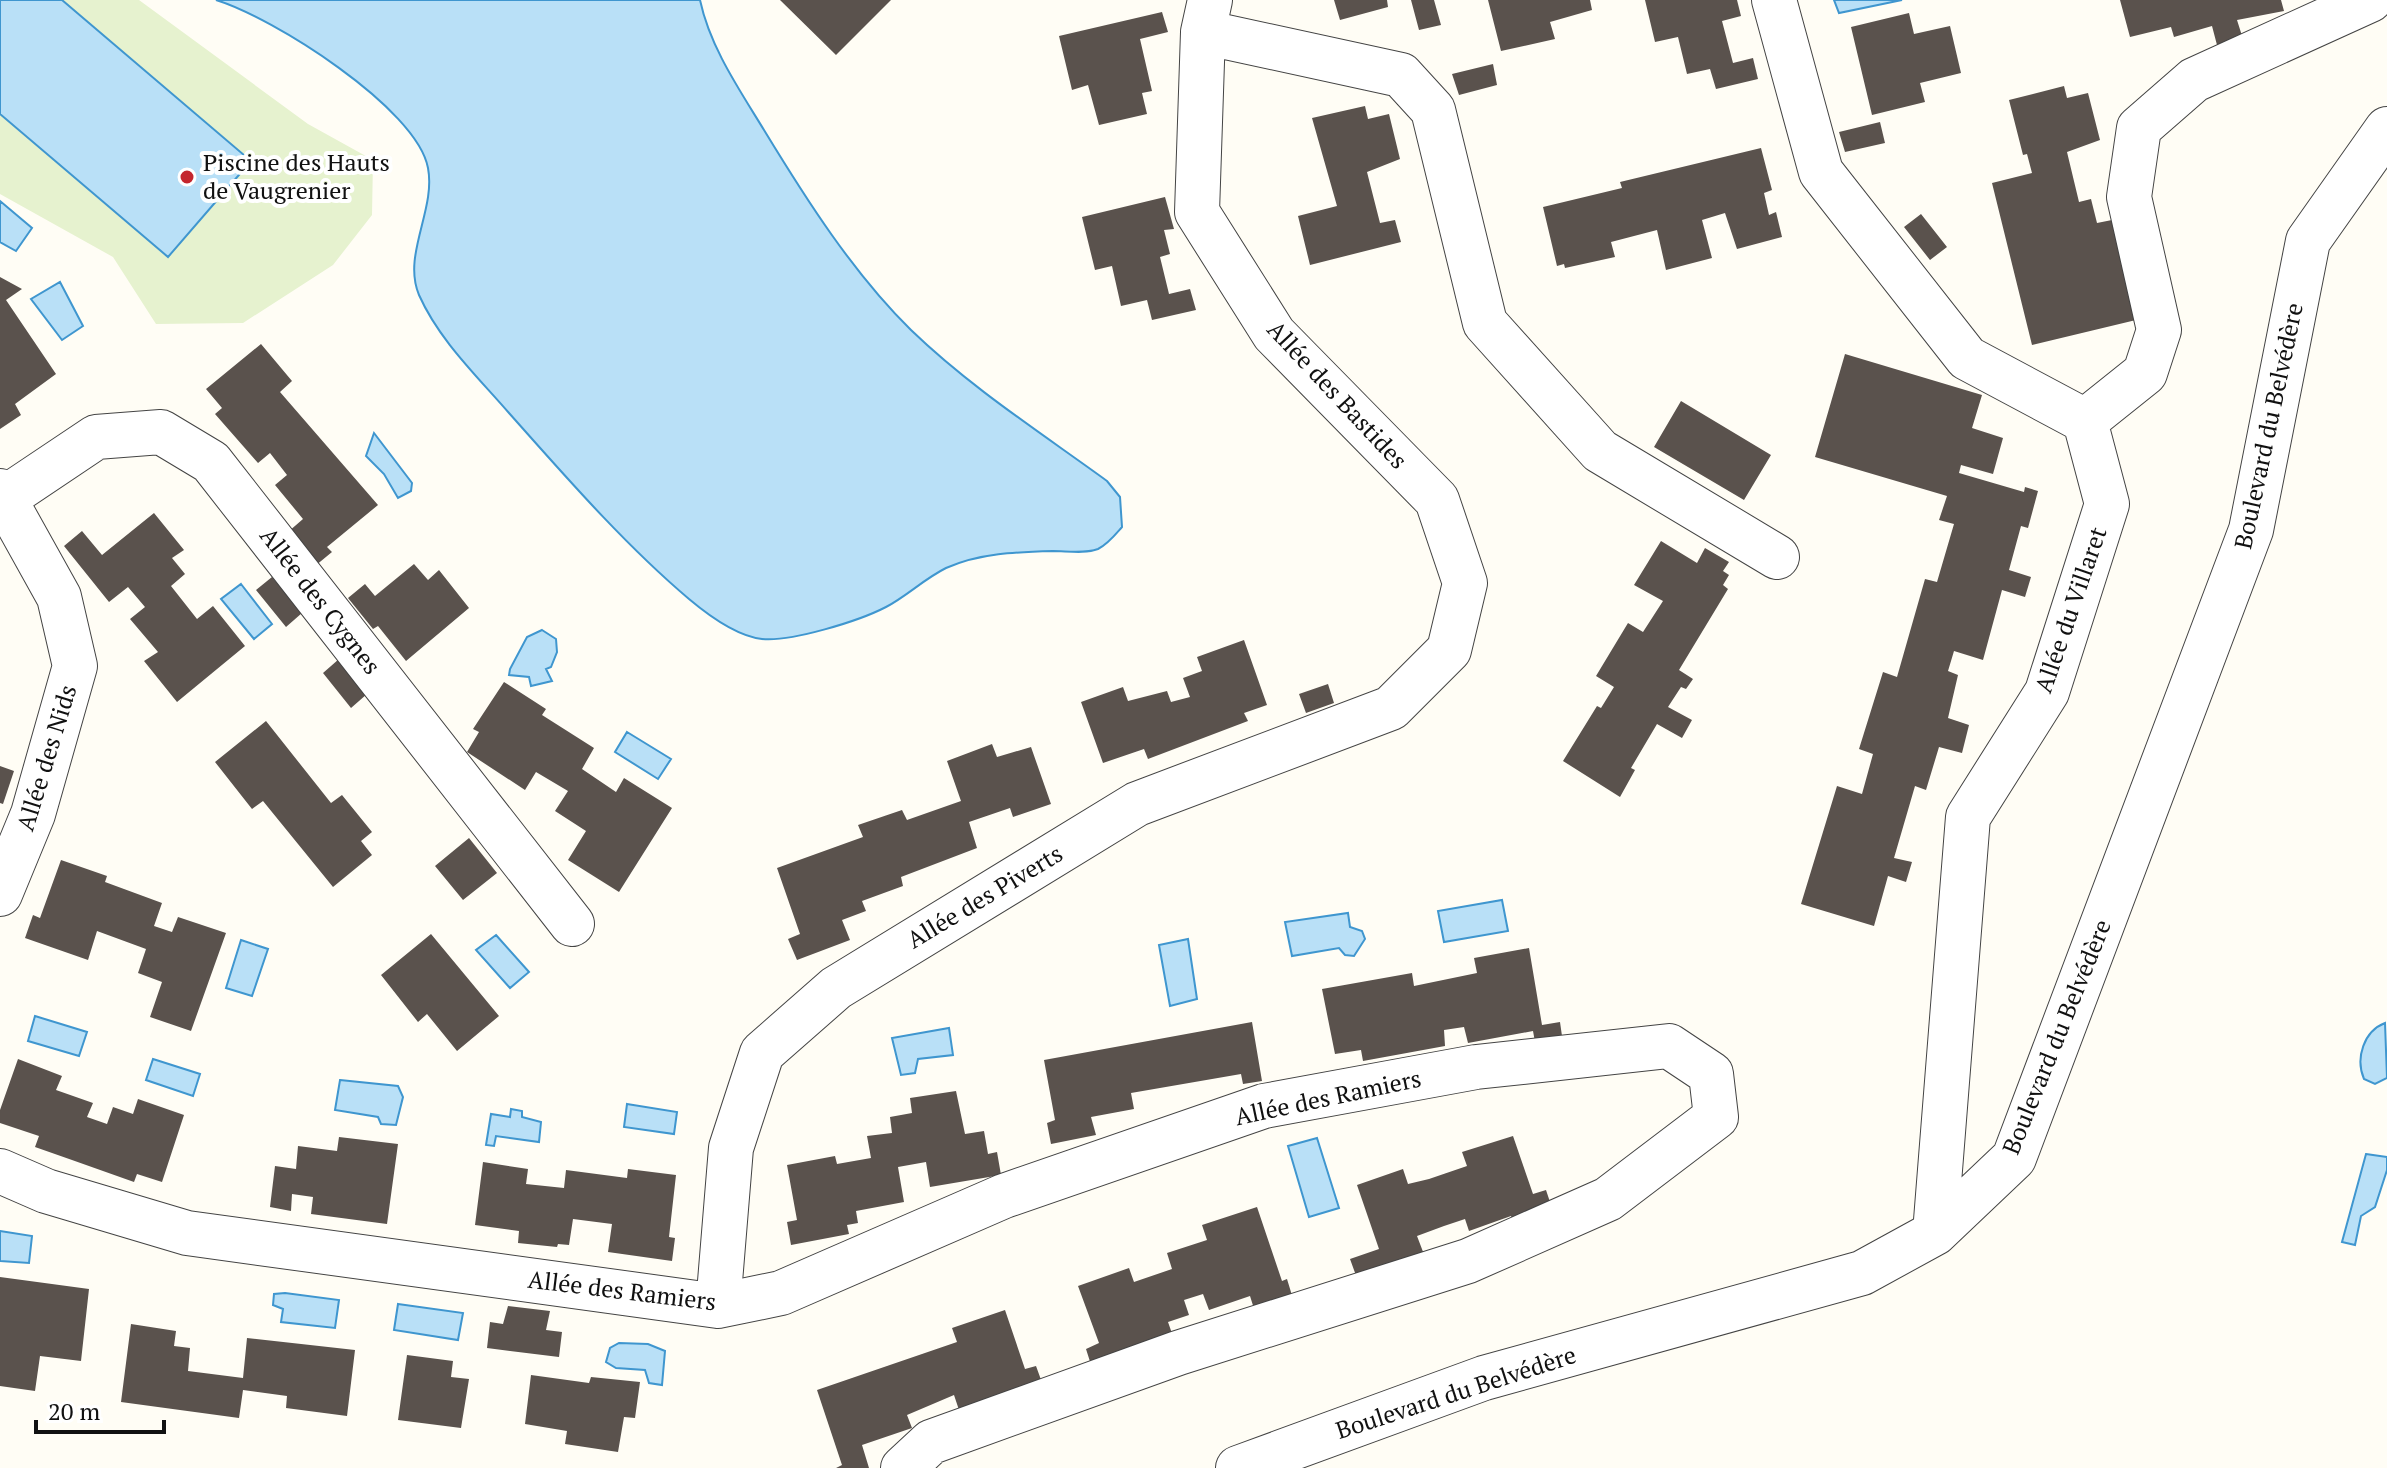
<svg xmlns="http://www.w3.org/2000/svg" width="2387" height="1468" font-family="'PT Serif',serif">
  <rect width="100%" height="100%" fill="#fffdf5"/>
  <!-- pitch -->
  <path fill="#e6f2cf" d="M0 0H139L308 124 373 160 372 215 333 265 243 323 156 324 113 257 0 194Z"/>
  <!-- water -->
  <path fill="#b9e0f7" stroke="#3f96cf" stroke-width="2" d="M0 0H62L251 161 168 257 0 114Z
    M216 0H700C710 47 739 89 764 130 806 199 853 273 911 330 970 387 1041 433 1107 481L1120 497 1122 527C1115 535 1108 544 1098 549 1085 554 1067 551 1053 551 1016 552 980 553 946 568 924 579 907 596 886 607 859 621 791 642 762 639 736 636 708 615 689 599 625 545 565 476 509 413 477 376 439 340 419 295 402 255 436 210 428 168 417 108 272 17 216 0Z
    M1834 0H1902L1839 13Z
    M0 201 32 228 16 251 0 242Z
    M60 282 83 326 62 340 31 299Z
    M374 433 412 483 411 491 398 498 384 474 366 456Z
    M241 584 272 624 254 639 221 599Z
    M542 630 556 639 557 652 551 667 546 669 552 681 531 686 529 677 509 675 510 669 527 637Z
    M627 732 671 759 658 779 615 752Z
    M1502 900 1508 931 1444 942 1438 911Z
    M1348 913 1350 927 1362 931 1365 939 1354 956 1345 955 1339 948 1292 956 1285 922Z
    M496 935 529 972 510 988 476 950Z
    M1188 939 1197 999 1170 1006 1159 945Z
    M241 940 268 949 252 996 226 988Z
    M35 1016 87 1032 79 1056 28 1041Z
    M2385 1023 2387 1078 2375 1084 2364 1079C2355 1058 2364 1031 2385 1023Z
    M949 1028 953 1055 918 1059 915 1073 901 1075 892 1038Z
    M153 1059 200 1074 193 1096 146 1080Z
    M340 1080 398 1086 403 1097 396 1125 381 1124 378 1117 335 1110Z
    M627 1104 677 1112 674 1134 624 1127Z
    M511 1109 522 1111V1117L541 1122 539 1142 496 1136 494 1146 486 1145 491 1114 510 1117Z
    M1317 1138 1339 1208 1309 1217 1288 1146Z
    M2366 1154 2387 1157V1170L2375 1207 2361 1216 2355 1245 2342 1242Z
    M0 1231 32 1236 29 1263 0 1261Z
    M285 1293 339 1300 335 1328 281 1322 283 1309 273 1305 274 1294Z
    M398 1304 463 1313 458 1340 394 1330Z
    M619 1343 648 1344 665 1351 662 1385 649 1383 645 1370 616 1368 606 1362 610 1348Z"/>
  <!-- building -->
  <path fill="#5a524d" d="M780 0H891L836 55Z
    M1334 0H1387L1388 7 1340 20Z
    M1411 0H1434L1441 25 1419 30Z
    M1488 0H1590L1592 10 1550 22 1555 39 1501 51Z
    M1645 0H1737L1741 16 1722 21 1733 63 1753 58 1758 79 1716 89 1710 69 1687 74 1678 37 1655 42Z
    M2120 0H2281L2284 11 2237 20 2243 39 2217 45 2212 26 2174 37 2171 27 2130 37Z
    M1162 12 1168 32 1140 39 1152 91 1142 93 1147 114 1099 125 1088 85 1072 90 1059 36Z
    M1909 13 1914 34 1950 26 1961 73 1920 83 1925 102 1872 115 1851 27Z
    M1493 64 1497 85 1459 95 1452 74Z
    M2064 86 2067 98 2088 93 2100 140 2067 152 2079 202 2091 199 2097 223 2112 220 2136 320 2032 345 1992 183 2032 173 2027 154 2023 155 2009 100Z
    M1365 106 1368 119 1389 114 1400 159 1367 172 1380 223 1395 220 1401 242 1310 265 1298 216 1337 206 1312 118Z
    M1880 122 1885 143 1845 152 1839 132Z
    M1761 148 1772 190 1764 193 1769 215 1776 212 1782 237 1737 249 1725 213 1702 220 1712 258 1666 270 1657 230 1611 242 1615 257 1565 268 1564 264 1557 266 1543 207 1622 188 1620 182Z
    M1165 197 1174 229 1164 230 1170 254 1160 257 1169 294 1190 289 1196 310 1152 320 1147 300 1121 306 1112 266 1095 270 1082 217Z
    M1921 214 1947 247 1930 260 1904 227Z
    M0 277 22 289 6 300 56 374 15 404 21 415 0 429Z
    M261 344 292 381 280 392 378 505 327 547 332 552 315 566 288 532 303 519 275 485 287 475 270 453 258 463 215 414 222 408 206 389Z
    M1845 354 1982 395 1972 428 2003 438 1993 474 1961 465 1959 473 2024 492 2025 487 2038 491 2028 528 2021 526 2009 570 2031 577 2025 597 2002 590 1983 660 1954 651 1948 671 1958 675 1948 718 1969 725 1962 753 1939 747 1926 790 1915 786 1894 858 1912 862 1906 882 1888 876 1874 926 1801 904 1837 786 1862 794 1873 754 1859 749 1883 672 1897 677 1925 579 1937 582 1954 524 1939 520 1947 496 1815 457Z
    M1681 401 1771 455 1744 500 1654 447Z
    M154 513 184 550 172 558 185 574 171 586 197 619 213 606 245 646 177 702 144 661 158 652 130 619 145 607 128 587 109 602 64 546 82 531 102 555Z
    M1661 541 1697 563 1705 548 1729 562 1723 571 1729 575 1723 585 1728 589 1679 670 1693 679 1686 689 1681 687 1668 707 1692 720 1682 738 1657 724 1631 768 1635 770 1620 797 1563 761 1597 706 1601 708 1614 687 1596 676 1628 623 1643 632 1663 601 1634 585Z
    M414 564 428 580 439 570 469 608 406 661 378 626 373 629 348 598 365 584 375 596Z
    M272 577 302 613 286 627 256 590Z
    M1244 640 1267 705 1244 713 1248 721 1148 759 1144 749 1103 763 1081 702 1123 687 1128 701 1167 691 1171 702 1190 697 1183 678 1202 671 1197 657Z
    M339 659 367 694 351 708 323 673Z
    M504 682 546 709 542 715 594 748 582 769 616 792 624 778 672 808 619 892 568 860 586 831 555 811 568 791 536 772 525 790 467 752 479 732 473 729Z
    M1328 684 1334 703 1306 713 1299 694Z
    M266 721 331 803 342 795 372 832 361 841 372 855 333 887 263 801 252 809 215 762Z
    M992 744 997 757 1031 747 1051 804 1013 817 1010 808 969 822 977 848 901 877 903 886 862 901 866 911 842 920 850 940 797 960 788 939 800 934 777 868 863 837 858 825 902 810 907 820 961 801 947 761Z
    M0 766 14 771 3 804 0 803Z
    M469 838 497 873 463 900 435 866Z
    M61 860 107 876 105 882 162 903 154 926 172 932 178 917 226 933 191 1031 150 1017 162 982 138 973 146 949 97 931 88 960 25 938 33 915 40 918Z
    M431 934 499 1016 457 1051 427 1014 418 1022 381 975Z
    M1529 948 1542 1025 1560 1022 1562 1036 1535 1042 1533 1031 1468 1043 1464 1027 1444 1030 1445 1046 1363 1061 1361 1050 1335 1054 1322 989 1412 973 1414 986 1477 973 1474 958Z
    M1252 1022 1262 1081 1243 1084 1241 1074 1131 1093 1134 1109 1091 1117 1096 1135 1051 1144 1047 1123 1055 1120 1044 1060Z
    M18 1059 62 1076 56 1090 93 1103 87 1117 107 1124 113 1107 133 1114 138 1099 184 1115 162 1182 137 1174 134 1182 72 1160 35 1147 39 1136 0 1123V1110Z
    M956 1091 965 1134 984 1131 988 1154 997 1152 1001 1175 930 1187 926 1162 898 1167 904 1202 856 1211 858 1223 847 1225 849 1234 791 1245 787 1222 797 1220 787 1165 835 1156 837 1164 871 1158 867 1136 892 1133 890 1117 912 1113 910 1098Z
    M1513 1136 1533 1194 1546 1190 1553 1211 1514 1225 1511 1216 1469 1231 1465 1219 1444 1226 1417 1236 1425 1257 1358 1281 1350 1259 1379 1249 1357 1185 1403 1169 1408 1184 1429 1179 1467 1166 1462 1152Z
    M339 1137 398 1144 387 1224 311 1214 313 1197 292 1194 291 1211 270 1207 275 1166 296 1169 298 1146 337 1151Z
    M483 1162 528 1169 526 1184 564 1188 566 1170 627 1178 628 1169 676 1175 669 1237 675 1238 672 1261 608 1252 612 1224 573 1219 569 1245 558 1244 557 1247 518 1243 519 1231 475 1225Z
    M1257 1207 1282 1281 1287 1279 1294 1302 1256 1315 1250 1296 1209 1310 1203 1294 1184 1300 1189 1315 1168 1322 1175 1342 1093 1371 1086 1349 1099 1343 1078 1286 1129 1268 1134 1282 1172 1269 1167 1253 1207 1240 1202 1225Z
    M0 1277 89 1289 81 1361 40 1356 35 1391 0 1386Z
    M508 1306 550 1311 546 1330 562 1332 559 1357 487 1348 490 1322 503 1324Z
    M1005 1310 1025 1369 1036 1366 1044 1388 961 1416 954 1395 907 1415 912 1428 862 1445 869 1468H836L842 1465 817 1390 957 1342 952 1328Z
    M131 1324 176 1331 174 1346 190 1348 188 1371 243 1378 247 1338 355 1350 347 1416 286 1408 287 1396 243 1390 239 1418 121 1402Z
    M407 1355 453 1361 451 1377 469 1379 461 1428 398 1420Z
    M531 1375 589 1383 591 1377 640 1382 635 1418 624 1417 618 1452 565 1444 567 1431 525 1424Z"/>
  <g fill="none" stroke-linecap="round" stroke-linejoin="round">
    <!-- street casing -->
    <g stroke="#444" stroke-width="46">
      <path id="street" d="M1774 0 1821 172 1967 358 2085 421 2107 504 2047 692 1968 817 1935 1233
        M1203 32 1401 75 1433 110 1485 323 1600 451 1777 557
        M2085 421 2145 373 2159 330 2129 197 2139 128 2194 80 2370 0
        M0 491 59 597 75 666 33 814 0 894
        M5 498 96 437 161 432 211 462 572 924
        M0 1171 46 1191 187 1233 718 1306 781 1293 1004 1196 1264 1106 1476 1067 1669 1046 1711 1074 1716 1117 1608 1199 1468 1261 1178 1353 931 1442 903 1468
        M718 1306 731 1148 762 1053 836 988 1137 804 1391 708 1449 650 1465 583 1437 500 1274 334 1197 212 1203 32 1210 0
        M1238 1468 1484 1378 1862 1273 1935 1233 2014 1158 2251 530 2308 241 2387 129"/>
    </g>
    <!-- street -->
    <use href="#street" stroke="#fff" stroke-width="44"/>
  </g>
  <!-- markers -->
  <circle fill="#c4262e" stroke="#fff" stroke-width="3" cx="187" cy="177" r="8"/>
  <g text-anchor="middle" stroke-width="8" stroke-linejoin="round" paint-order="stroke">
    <!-- poi labels -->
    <g font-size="24" fill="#111" stroke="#fff" text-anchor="start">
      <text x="203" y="171">Piscine des Hauts<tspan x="203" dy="28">de Vaugrenier</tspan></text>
    </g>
    <!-- street labels -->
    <g font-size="24" fill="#111" stroke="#fff">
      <text transform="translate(1337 395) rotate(47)" y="8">Allée des Bastides</text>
      <text transform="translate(2269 426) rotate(-78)" y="8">Boulevard du Belvédère</text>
      <text transform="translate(320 601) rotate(52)" y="8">Allée des Cygnes</text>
      <text transform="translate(2071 610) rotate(-71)" y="8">Allée du Villaret</text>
      <text transform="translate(47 758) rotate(-73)" y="8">Allée des Nids</text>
      <text transform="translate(985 897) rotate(-31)" y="8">Allée des Piverts</text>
      <text transform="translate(2057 1037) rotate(-68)" y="8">Boulevard du Belvédère</text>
      <text transform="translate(1328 1098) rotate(-12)" y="8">Allée des Ramiers</text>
      <text transform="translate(622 1291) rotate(7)" y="8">Allée des Ramiers</text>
      <text transform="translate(1456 1393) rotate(-18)" y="8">Boulevard du Belvédère</text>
    </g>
  </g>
  <!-- scale -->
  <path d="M36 1420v12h128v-12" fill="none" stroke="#111111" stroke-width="4"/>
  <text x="48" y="1420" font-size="24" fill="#111111" stroke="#ffffff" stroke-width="6" paint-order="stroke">20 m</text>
</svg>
